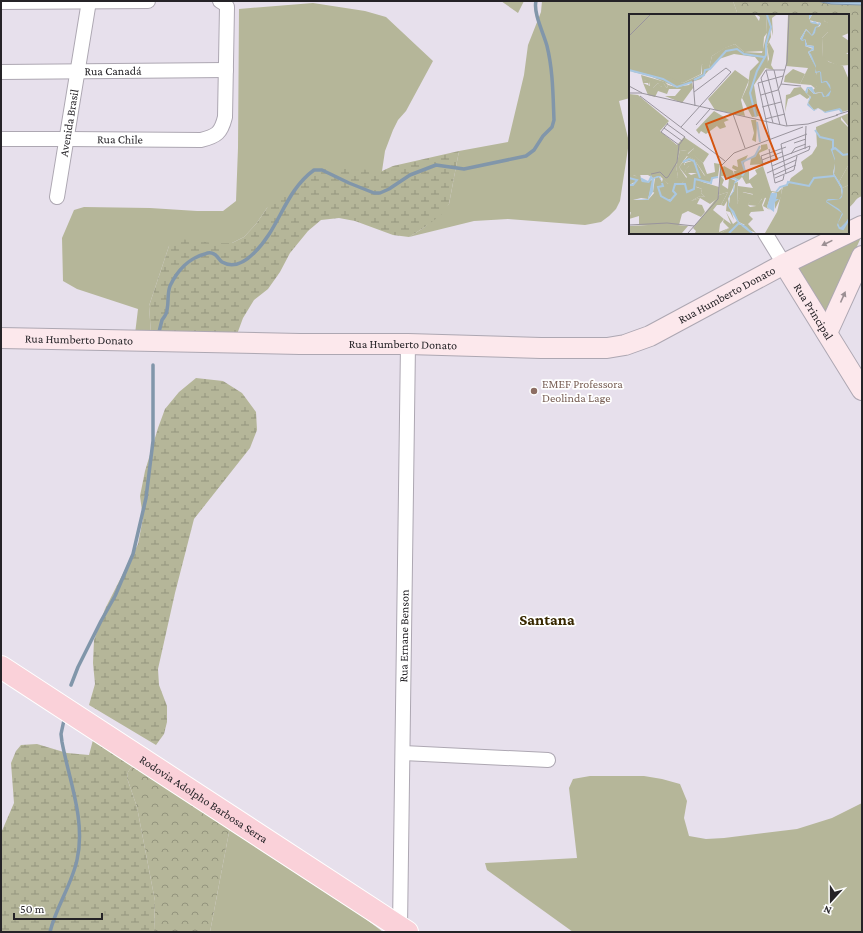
<svg xmlns="http://www.w3.org/2000/svg" width="863" height="933" font-family="'Crimson Pro',serif">
  <defs>
    <pattern id="forest-crowns" width="20" height="18" patternUnits="userSpaceOnUse"><rect width="20" height="18" fill="#b5b699"/><path d="M2 6a3 3 0 1 1 6 0M12 15a3 3 0 1 1 6 0" fill="none" stroke="#93947d"/></pattern>
    <pattern id="wetland-marsh" width="20" height="14" patternUnits="userSpaceOnUse"><rect width="20" height="14" fill="#b5b699"/><path d="M1 5h8M5 5V1M11 12h8M15 12V8" fill="none" stroke="#93947d"/></pattern>
    <pattern id="water-rules" width="6" height="5" patternUnits="userSpaceOnUse"><rect width="6" height="5" fill="#a9c7e2"/><path d="M0 2.5h6" fill="none" stroke="#91abc2"/></pattern>
  </defs>
  <rect width="100%" height="100%" fill="#e7e0ec"/>
  <!-- green -->
  <path fill="#b5b699" d="M501 1H524L518 13Z
    M542 1H733L738 15H630V98L619 101 629 142 620 201 616 209 609 216 601 222 585 225 508 219 474 221 409 237 425 227 449 204 459 151 508 142 524 75 528 45 541 12Z
    M313 3 365 11 386 17 433 61 406 111 398 120 393 130 385 151 382 171H367L267 208 256 224 244 237 232 243H214L169 246 149 306 151 334H135L138 309 77 289 63 281 62 238 74 210 84 207 150 208 197 211H223L236 201 238 148 239 9Z
    M862 235 826 316 794 264Z
    M590 776H644L662 779 680 784 687 801 684 818 689 836 706 839 724 838 797 829 832 818 862 803V932H573L487 870 485 863 577 858 569 788 573 779Z
    M230 827 321 885 383 932H210Z"/>
  <!-- forest -->
  <path fill="url(#forest-crowns)" d="M733 1H817L831 4 862 5V196C854 199 855 204 848 208V15H738Z
    M133 765 230 827 210 932H154L155 901 137 807 127 778 128 772Z"/>
  <!-- wetland -->
  <path fill="url(#wetland-marsh)" d="M459 151 449 204 441 215 425 227 409 237 393 235 355 221 339 218 321 220 308 231 290 253 280 272 268 289 254 300 243 318 236 337 151 334 149 306 169 246 180 239 214 243H232L244 237 256 224 267 208 278 197 311 172 332 167 382 171 393 166Z
    M196 378 223 381 242 393 256 412 257 430 250 448 194 519 175 593 158 669 159 685 167 706V722L164 734 156 745 89 705 95 684 93 663 94 640 105 609 138 544 143 518 140 496 145 471 158 428 165 409 179 392Z
    M93 740 133 765 128 772 127 778 137 807 155 901 154 932H1V833L14 803 11 763 16 751 21 745 37 744 67 753 89 755Z"/>
  <!-- water -->
  <path fill="url(#water-rules)" stroke="#8196aa" d="M817 1H862V5L831 4Z"/>
  <g fill="none" stroke-linecap="round" stroke-linejoin="round">
    <!-- stream -->
    <path stroke="#8196aa" stroke-width="3.5" d="M159 332C160 328 161 324 162 320 164 317 167 314 167 310 169 301 167 294 170 286 177 271 189 258 205 254 207 253 211 252 214 254 217 255 219 260 222 262 234 269 246 261 254 253 280 228 284 192 314 170H322L349 183 374 193H380L389 189 410 175 436 165 464 169 526 156 534 150 543 136 552 127 554 120C553 96 553 70 547 46 544 34 533 13 536 1
      M71 685 78 667 101 621 115 596 133 554 146 498 153 441V365
      M50 932C56 907 72 884 77 860 86 821 69 780 62 742L61 734 64 720"/>
    <!-- street casing -->
    <g stroke="#ada7b2" stroke-width="16">
      <g id="street">
        <path d="M1 2 148 1"/>
        <path id="s1" d="M1 72 226 70"/>
        <path id="s2" d="M1 139H67L201 140C217 136 221 133 225 117L227 7 225 4 220 1"/>
        <path id="s3" d="M57 197 89 1"/>
        <path d="M765 233 784 264"/>
        <path d="M403 753 548 760"/>
        <path id="s4" d="M400 927 408 344"/>
      </g>
    </g>
    <!-- secondary casing -->
    <g stroke="#ada7b2" stroke-width="22">
      <g id="secondary">
        <path id="s5" d="M784 264 862 390"/>
        <path d="M827 333 862 256"/>
        <path id="s6" d="M1 338 300 344H408L541 348H607L625 345 650 336 784 264 862 226"/>
      </g>
    </g>
    <!-- primary casing -->
    <g stroke="#fff" stroke-width="24">
      <g id="primary">
        <path id="s7" d="M1 667 407 932"/>
      </g>
    </g>
    <!-- street -->
    <use href="#street" stroke="#fff" stroke-width="14"/>
    <!-- secondary -->
    <use href="#secondary" stroke="#fce8ec" stroke-width="20"/>
    <!-- primary -->
    <use href="#primary" stroke="#fad1d9" stroke-width="22"/>
  </g>
  <!-- one-way arrows -->
  <defs><path id="oneway-solid" d="M-6-.8H1V-3.2L6.5 0L1 3.2V.8H-6Z"/></defs>
  <g fill="#9b8f93">
    <use href="#oneway-solid" transform="translate(827 243) rotate(154)"/>
    <use href="#oneway-solid" transform="translate(843 297) rotate(-66)"/>
  </g>
  <!-- markers -->
  <circle fill="#8d6e63" stroke="#fff" stroke-width="1.5" cx="534" cy="391" r="4"/>
  <g text-anchor="middle" stroke-width="3.5" stroke-linejoin="round" paint-order="stroke">
    <!-- street labels -->
    <g font-size="12" fill="#252327" stroke="#fff">
      <text dy="4" stroke="none"><textPath href="#s1" startOffset="112">Rua Canadá</textPath></text>
      <text dy="4" stroke="none"><textPath href="#s3" startOffset="75">Avenida Brasil</textPath></text>
      <text dy="4" stroke="none"><textPath href="#s2" startOffset="119">Rua Chile</textPath></text>
      <text dy="4" stroke="none"><textPath href="#s6" startOffset="738">Rua Humberto Donato</textPath></text>
      <text dy="4" stroke="none"><textPath href="#s5" startOffset="56">Rua Principal</textPath></text>
      <text dy="4" stroke="none"><textPath href="#s6" startOffset="78">Rua Humberto Donato</textPath></text>
      <text dy="4" stroke="none"><textPath href="#s6" startOffset="402">Rua Humberto Donato</textPath></text>
      <text dy="4" stroke="none"><textPath href="#s4" startOffset="291">Rua Ernane Benson</textPath></text>
      <text dy="4" stroke="none"><textPath href="#s7" startOffset="242">Rodovia Adolpho Barbosa Serra</textPath></text>
    </g>
    <!-- education labels -->
    <g font-size="12" fill="#785e54" stroke="#fff" text-anchor="start">
      <text x="542" y="388">EMEF Professora<tspan x="542" dy="14">Deolinda Lage</tspan></text>
    </g>
    <!-- district labels -->
    <g font-size="16" font-weight="bold" fill="#382800" stroke="#fff">
      <text x="547" y="625">Santana</text>
    </g>
  </g>
  <!-- overview -->
  <g transform="translate(629 14)">
    <rect width="220" height="220" fill="#e7e0ec"/>
    <path d="M159 1H181L180 4 182 9 191 10 183 21 177 15 171 25H176V32L184 35 179 38 187 54 189 69 187 75 182 71 171 70 179 54 157 52ZM106 56 120 66 112 86 116 102 86 96 79 85ZM18 64 25 65 24 74 29 69 32 73 34 69 38 74 39 71 47 73 60 71 63 67 64 74 53 89 36 82H46L52 75H40L38 80 29 77 26 83 19 81 14 69 21 72 20 68 15 66ZM0 80 9 81 40 107 31 117 48 131 55 123 80 140 74 149 63 140 65 134 58 140V137L51 136 47 152 49 163 39 170 31 162 24 164 9 155H0ZM85 97 100 106 95 108 97 113 91 115 88 112 77 120 72 117 70 120 67 116ZM138 130 139 135 130 139 134 150 121 151 122 144 132 135V131ZM119 141 115 149 116 158 120 157V166L128 160 126 156 134 152 142 177 149 178 153 174 152 183 146 195V187L149 185H147L148 179 143 178 138 193 141 196 134 192 137 184 134 183 128 192 119 191 124 180 114 178 108 190 109 172 124 174 121 169 117 170 113 163 110 166 106 164 105 157H108L103 154 104 151 109 153 108 146ZM59 142 66 146 56 148 55 151 60 152 56 157 62 161 68 159 67 148 75 161 83 166 80 169 73 167 67 173 73 175 72 179 76 183 71 182 62 187 71 184 68 190 73 191 76 198 72 203 59 197 53 200 50 211H10V202L0 205 2 198 0 199V171L5 170 8 163 3 162 11 160 13 168 24 166 19 185 12 184 4 186H19L26 178 42 187 47 179 44 176 47 170 52 171 58 163 50 153ZM99 178 92 191H88L84 196 95 205 91 210 90 218 100 214 92 219H66L67 217 64 214 90 181Z" fill="#b5b699"/>
    <path d="M0 1H126L130 7 131 3 128 1H137L138 19 135 23 134 37 115 38 106 30 96 34 83 42 80 54 77 55 73 50 72 60 54 69 0 56ZM139 1H147L143 4 144 22ZM197 1H220V19L213 22 220 27V38L217 40H220V51L210 52 194 45 193 24 199 18V9L195 7ZM140 28 145 37 142 51 145 56 136 54 140 45 138 32ZM164 55 176 60 171 70 155 68 156 62ZM12 61 36 68 39 71 38 74 34 69 35 71 31 73 29 69 24 74 22 69 25 65 15 66 20 67V72L19 69H14ZM172 73 181 83 178 85 171 80 159 85 156 98 157 81 161 80 165 74ZM65 134 64 140 74 149 78 160 86 158 85 149 91 150 89 162 82 166 77 163 67 148 68 159H57L56 156 60 152 55 153 56 149 66 146 58 142 50 153 58 165 51 171 47 170 44 176 47 179 43 186 34 184 24 178 26 164 30 163 33 168 34 164 39 170 40 166 49 163 47 152 51 136 58 137 59 140ZM220 150V171L213 174 210 168ZM95 152 104 157 106 164 92 162 95 166 93 171 99 175 100 164 107 167 99 185 105 206 101 198 97 197 98 187 95 192 92 191 99 178 90 181 91 156ZM0 155H13L22 161H4L8 163V167L0 171ZM67 166 90 173 89 184 81 190 71 184 62 187 71 182 76 183 72 179 73 175 66 172ZM109 168 108 190 113 178 125 181 119 191 121 193 127 192 133 185 131 180 135 178 137 181 133 191 135 197 122 198 120 201 124 205 119 210 127 219 120 216 122 219H92L100 214 94 208 95 205 102 210 97 198 104 210 108 207 111 211H116L110 208 100 192 101 182 105 177 106 169ZM38 210 59 212 53 219H0V212Z" fill="#b5b699"/>
    <path d="M137 1 140 2 142 23 138 32 139 50 125 71 130 102 123 103 113 84 119 71 121 57 130 48 126 43 105 40 90 45 72 65 47 73 21 62 0 57 43 64 54 69 73 60V50L80 54 83 42 95 34 106 30 115 38 133 39 138 19ZM183 1H199L195 7 200 9 199 18 193 24 194 43 200 48 214 52 220 66V96L213 98 212 95 196 98 189 94 185 96 179 89 182 83 178 80 179 74 185 80 194 78 186 79 184 76 188 72V59L180 38 185 36V32L178 31 176 25H173L177 16 184 21 187 14 191 12 192 9 180 6ZM220 99V113L212 103V106L220 114V150L210 168 205 160 206 150 204 159 212 174 213 182V174L220 171V205L219 206 214 215 220 206V219H136L148 198 154 172H158L162 164 174 155 172 148 183 140 188 132 187 113ZM122 106H127L128 110 127 128 123 126 125 119Z" fill="#b5b699"/>
    <path d="M180 1H183L180 5 183 8 186 7 189 10 190 8 192 10 187 14 186 19 183 22 177 16 173 26 176 25 178 31 185 32V36L180 38 182 40 187 52V58L190 57 192 58 193 68 196 67H198L201 71 202 77 200 82 196 83H194L192 78 185 80 179 74 178 80 182 83 179 89 185 96 190 94 196 98 198 97 211 94 214 98 212 99 210 96 196 99 190 94 185 97 178 91 181 82 176 78 178 73H183L186 79 193 78 196 83 202 76 197 68 192 69 191 58 186 59 187 54 179 38 184 34 176 32V26L173 27 171 25 177 15 183 21 186 13 191 11 182 9 180 4ZM203 134H205L209 135 215 141 220 140 218 141H213L209 135H203L206 145 205 160 213 172 214 177 213 183 211 185 197 187 210 195 214 200 209 209 211 214 220 205 213 215H210L208 211 213 199 197 188V187L199 185H210L213 181 212 174 204 161 206 147 202 136ZM22 161 24 164 28 162H31L33 168 30 163 25 165 24 178 19 186H4L19 185 23 165 20 169 13 168 11 163 19 167ZM92 163 106 164 110 166 114 163 105 170V177L100 184V192L105 197 110 208 118 213 123 219 109 209 99 192 100 183 104 177 105 169 107 166ZM142 179H148L147 185H150L146 188 145 198 138 193Z" fill="#a9c7e2"/>
    <path fill="none" stroke="#a9c7e2" stroke-width="2" d="M0 56 34 65 48 73 63 68M65 66 75 61 76 56 81 55 97 37 108 35 115 40 135 43M127 103 121 79 128 57 137 41V30L142 13 138 1M128 108 131 128M186 116 191 123 204 126V134M202 136 206 134 214 141 220 140M54 148 60 145 65 147 71 164M113 162 116 157 113 148 126 142 131 132M0 164 8 166 4 171H0M33 169 34 172 29 173 32 182 41 187 47 180 44 177 46 170H56L58 178 65 175 66 165 82 169 83 164 89 163M147 178 151 173 158 171 159 168 180 172 185 164 205 162M113 211 123 219M210 214 214 215 220 205M100 219 110 209"/>
    <path fill="none" stroke="#99949d" stroke-width="1" d="M0 22 21 1M137 56 151 111M137 56 132 64 144 109M137 56H156M145 56 158 112M64 66 66 92M152 70 172 72M0 72 13 79M0 79H12L157 112 179 110 209 101M132 81 149 76 152 70 158 48 160 1M11 82 96 147M133 93 152 88M104 100 116 134M207 101 220 97M136 105 156 100M39 109 32 118 50 131M67 111 81 95M52 113 102 58 97 54 65 78M35 114 53 127M141 125 129 69 154 62M165 129 177 125M157 133 132 142 134 150 181 132M140 135 146 169 154 166 155 161M176 135 177 112M162 140 166 134 177 130M133 146 153 138M92 152 105 139 174 113M143 152 180 136 181 132M138 159 167 146M22 160 31 158 37 164 39 163 48 148 50 131 56 123 38 110M157 160 152 130 178 120M145 161 167 151M146 164 165 156 168 142M0 211 38 209 65 212M59 219 89 185 92 150"/>
    <path fill="#d4540f" fill-opacity="0.15" stroke="#d4540f" stroke-width="2" d="M127 91 148 145 97 165 77 110Z"/>
    <rect width="220" height="220" fill="none" stroke="#252327" stroke-width="2"/>
  </g>
  <!-- border -->
  <rect width="863" height="933" fill="none" stroke="#252327" stroke-width="4"/>
  <!-- north arrow -->
  <g transform="translate(831 901) rotate(201)" stroke="#ffffff" stroke-width="3" paint-order="stroke">
  <path d="M0-3L7 15L0 10L-7 15Z" fill="#252327"/>
  <text y="-6" font-size="11" font-weight="bold" text-anchor="middle" fill="#252327">N</text>
  </g>
  <!-- scale -->
  <path d="M14 913v6h88v-6" fill="none" stroke="#252327" stroke-width="2"/>
  <text x="20" y="913" font-size="12" fill="#252327" stroke="#ffffff" stroke-width="3" paint-order="stroke">50 m</text>
</svg>
